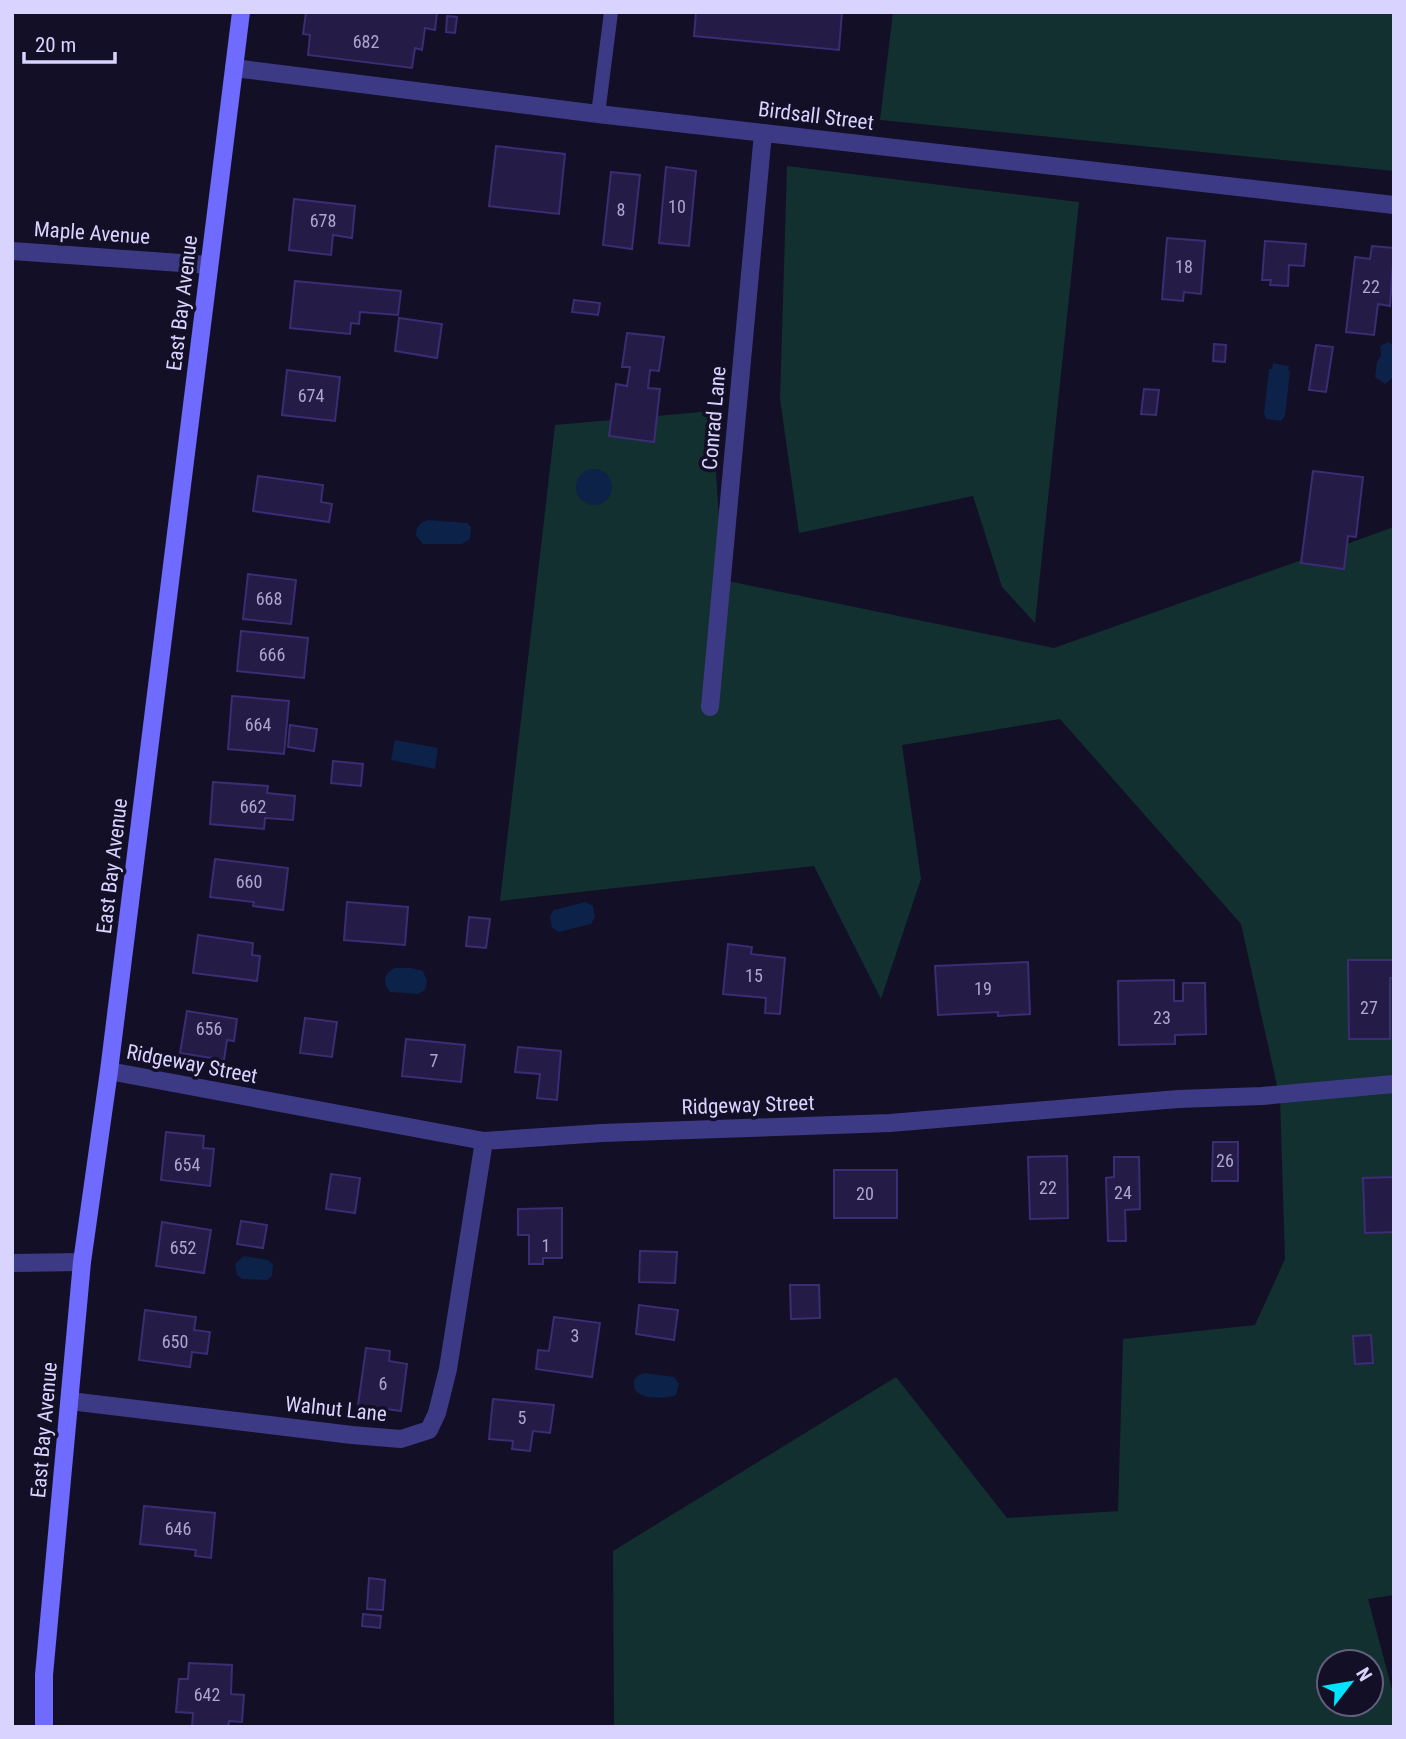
<svg xmlns="http://www.w3.org/2000/svg" width="1406" height="1739" font-family="'Roboto Condensed',sans-serif">
  <rect width="100%" height="100%" fill="#130f26"/>
  <!-- green -->
  <path fill="#12302f" fill-rule="evenodd" d="M893 12H1394V171L880 120Z
    M787 166 1079 202 1035 623 1002 587 973 496 799 533 780 399Z
    M712 411 723 580 1054 648 1394 527V1595L1368 1599 1394 1697V1727H614L613 1551 896 1377 1007 1518 1118 1511 1123 1339 1255 1325 1285 1259 1280 1099 1241 924 1060 719 902 745 921 879 881 999 814 866 500 901 555 425ZM1329 1662H1371V1704H1329Z"/>
  <!-- water -->
  <path fill="#0c2248" d="M1388 342 1394 346C1394 352 1392 359 1392 364 1392 374 1397 376 1385 384L1375 377 1377 362 1381 356 1380 346Z
    M1273 363 1289 366 1288 370 1290 371 1285 416 1281 421 1266 419 1264 413 1269 369H1272Z
    M576 487a18 18 0 1 1 36 0a18 18 0 1 1-36 0Z
    M428 520 467 523 471 527 470 539 462 544H423L416 536C416 527 419 523 428 520Z
    M395 740 438 748 435 769 391 760Z
    M585 902 593 906 595 917 591 924 559 932 552 928 550 916 554 910Z
    M395 968H411L423 971 427 981 425 990 419 994 390 992C382 983 384 972 395 968Z
    M244 1256 268 1260 273 1264 272 1276 267 1280 242 1279 237 1275 235 1264Z
    M645 1373 674 1377 679 1384 676 1395C668 1399 643 1399 637 1392 633 1388 634 1385 634 1380L639 1375Z"/>
  <!-- building -->
  <path fill="#241b47" stroke="#3b2d73" stroke-width="2" d="M313 12H437L435 30 425 28 422 50 415 48 412 68 308 55 310 35 303 34 306 13Z
    M696 12H842L839 50 694 36Z
    M447 16 457 17 455 33 446 32Z
    M496 146 565 154 559 214 489 206Z
    M666 167 696 171 689 246 659 243Z
    M611 172 640 175 632 249 603 245Z
    M294 199 355 206 352 238 333 235 331 255 289 250Z
    M1167 238 1205 241 1201 294 1184 292 1183 301 1162 299Z
    M1265 241 1306 244 1304 266 1289 265 1288 286 1270 285 1271 280H1262Z
    M1372 246 1394 248 1390 306 1378 304 1374 335 1346 332 1355 257 1370 259Z
    M295 281 401 291 398 315 360 312 359 324 351 323 350 334 290 328Z
    M574 300 600 303 598 315 572 312Z
    M399 318 442 324 437 358 395 351Z
    M627 333 664 337 659 371 650 370 648 388 660 389 654 442 609 436 616 384 627 386 630 367H622Z
    M1214 344 1226 345 1225 362 1213 361Z
    M1316 345 1333 347 1326 392 1309 390Z
    M287 370 340 377 335 421 282 415Z
    M1144 389 1159 390 1156 415 1141 414Z
    M1313 471 1363 477 1356 537 1348 536 1344 569 1301 563Z
    M258 476 323 485 321 502 332 504 329 522 253 511Z
    M248 574 296 580 291 624 243 619Z
    M241 631 308 638 304 678 237 671Z
    M232 696 289 701 284 754 228 749Z
    M290 725 317 729 314 751 288 747Z
    M333 761 363 764 361 786 331 783Z
    M213 782 268 786 267 793 295 796 293 820 265 818 264 829 210 824Z
    M215 859 288 868 283 910 253 906 254 902 210 897Z
    M347 902 408 907 405 945 344 940Z
    M469 917 490 919 486 948 466 946Z
    M1393 930 1394 978H1390V1039H1349L1348 960H1393Z
    M198 935 253 943 252 955 260 956 257 981 193 973Z
    M728 944 752 947 751 954 785 958 780 1014 765 1013 766 998 723 994Z
    M1028 962 1030 1014 998 1016V1012L938 1015 935 966Z
    M1174 980V1001H1183V983H1205L1206 1034 1175 1035V1044L1119 1045 1118 981Z
    M187 1011 237 1019 234 1041 227 1040 224 1060 180 1053Z
    M305 1018 337 1022 332 1057 300 1053Z
    M406 1039 465 1045 461 1082 402 1076Z
    M518 1047 561 1051 557 1100 537 1098 540 1074 515 1072Z
    M166 1132 204 1136 203 1148 214 1149 210 1186 161 1180Z
    M1213 1142H1238V1181H1212Z
    M1067 1156 1068 1218 1030 1219 1028 1157Z
    M1114 1157H1139L1140 1209 1125 1210 1126 1241H1108L1106 1178 1114 1177Z
    M834 1170H897V1218H834Z
    M331 1174 360 1178 355 1213 326 1209Z
    M1394 1177V1232L1365 1233 1363 1178Z
    M562 1208V1258H543V1264H529V1235H518V1209Z
    M241 1221 267 1225 263 1248 237 1244Z
    M162 1222 211 1230 204 1273 156 1266Z
    M640 1251 677 1252 675 1283 639 1282Z
    M790 1285H819L820 1318 791 1319Z
    M639 1305 678 1310 674 1340 636 1334Z
    M145 1310 196 1317 194 1330 210 1332 207 1354 192 1352 190 1367 139 1360Z
    M554 1317 600 1323 592 1377 536 1369 538 1350 549 1351Z
    M1371 1335 1373 1363 1355 1364 1353 1336Z
    M366 1348 390 1351 389 1361 407 1364 401 1411 358 1405Z
    M493 1399 554 1405 550 1433 533 1431 530 1451 512 1449 513 1441 489 1439Z
    M144 1506 215 1513 211 1558 195 1556 196 1550 140 1544Z
    M369 1578 385 1580 383 1610 367 1609Z
    M363 1614 381 1616 380 1628 362 1626Z
    M189 1663 232 1665 231 1694 244 1695 242 1722 229 1721 228 1727H192L193 1713 176 1712 179 1679H188Z"/>
  <g fill="none" stroke-linecap="round" stroke-linejoin="round">
    <!-- lane -->
    <path stroke="#3d3a85" stroke-width="14" d="M598 114 611 12"/>
    <!-- street -->
    <path stroke="#3d3a85" stroke-width="18" d="M234 68 598 114 1394 205
      M12 251 209 265
      M710 707 763 133
      M109 1071 484 1141 602 1133 890 1123 1178 1099 1262 1096 1394 1084
      M12 1263 82 1262
      M70 1401 352 1435 401 1439 429 1430 437 1413 448 1369 484 1141"/>
    <!-- secondary -->
    <path stroke="#6f6bff" stroke-width="18" d="M44 1727V1675L82 1262 109 1071 241 12"/>
  </g>
  <g text-anchor="middle" stroke-width="7" stroke-linejoin="round" paint-order="stroke">
    <!-- number labels -->
    <g font-size="18" fill="#aca6d1">
      <text x="366" y="48">682</text>
      <text x="677" y="213">10</text>
      <text x="621" y="216">8</text>
      <text x="323" y="227">678</text>
      <text x="1184" y="273">18</text>
      <text x="1371" y="293">22</text>
      <text x="311" y="402">674</text>
      <text x="269" y="605">668</text>
      <text x="272" y="661">666</text>
      <text x="258" y="731">664</text>
      <text x="253" y="813">662</text>
      <text x="249" y="888">660</text>
      <text x="754" y="982">15</text>
      <text x="983" y="995">19</text>
      <text x="1369" y="1014">27</text>
      <text x="1162" y="1024">23</text>
      <text x="209" y="1035">656</text>
      <text x="434" y="1067">7</text>
      <text x="1225" y="1167">26</text>
      <text x="187" y="1171">654</text>
      <text x="1048" y="1194">22</text>
      <text x="1123" y="1199">24</text>
      <text x="865" y="1200">20</text>
      <text x="546" y="1252">1</text>
      <text x="183" y="1254">652</text>
      <text x="575" y="1342">3</text>
      <text x="175" y="1348">650</text>
      <text x="383" y="1390">6</text>
      <text x="522" y="1424">5</text>
      <text x="178" y="1535">646</text>
      <text x="207" y="1701">642</text>
    </g>
    <!-- street labels -->
    <g font-size="21" fill="#d9d4ff" stroke="#130f26">
      <text transform="translate(816 116) rotate(7)" y="7">Birdsall Street</text>
      <text transform="translate(92 233) rotate(4)" y="7">Maple Avenue</text>
      <text transform="translate(182 303) rotate(-83)" y="7">East Bay Avenue</text>
      <text transform="translate(714 418) rotate(-85)" y="7">Conrad Lane</text>
      <text transform="translate(112 866) rotate(-83)" y="7">East Bay Avenue</text>
      <text transform="translate(192 1064) rotate(11)" y="7">Ridgeway Street</text>
      <text transform="translate(748 1105) rotate(-2)" y="7">Ridgeway Street</text>
      <text transform="translate(336 1409) rotate(6)" y="7">Walnut Lane</text>
      <text transform="translate(44 1430) rotate(-85)" y="7">East Bay Avenue</text>
    </g>
  </g>
  <!-- border -->
  <rect width="1406" height="1739" fill="none" stroke="#d9d4ff" stroke-width="28"/>
  <!-- north arrow -->
  <g transform="translate(1350 1683) rotate(59)"><circle r="33" fill="#130f26" stroke="#625e7d" stroke-width="2"/>
  <path d="M0-5L12 26L0 18L-12 26Z" fill="#00e5ff"/>
  <text y="-10" font-size="19" font-weight="bold" text-anchor="middle" fill="#d9d4ff">N</text>
  </g>
  <!-- scale -->
  <path d="M24 52v10h91v-10" fill="none" stroke="#d9d4ff" stroke-width="3.5"/>
  <text x="35" y="52" font-size="21" fill="#d9d4ff" stroke="#130f26" stroke-width="5" paint-order="stroke">20 m</text>
</svg>
